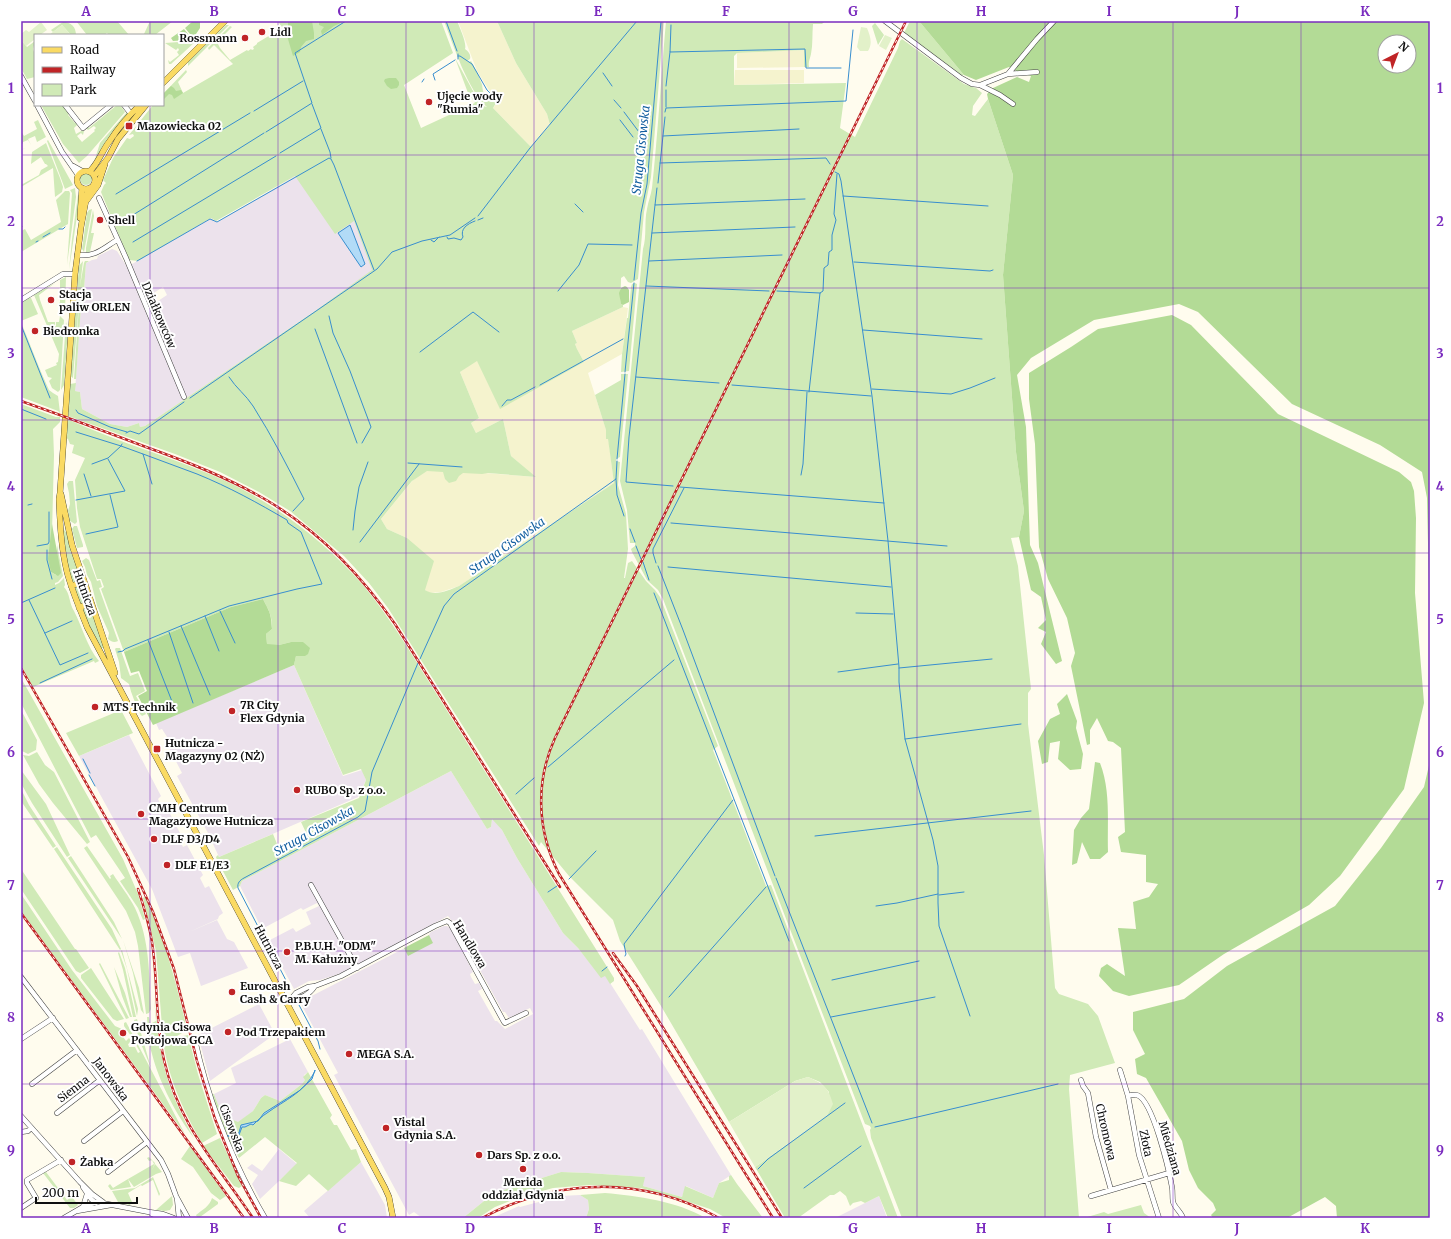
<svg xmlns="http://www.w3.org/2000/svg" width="1451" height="1239" font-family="Merriweather,serif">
  <rect width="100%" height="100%" fill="#fffcee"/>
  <!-- industrial -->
  <path fill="#ece2ec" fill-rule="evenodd" d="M329 156 373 270 315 311 145 426 140 427 139 423 127 427 110 424 82 409 80 392 75 391 81 306 83 303 86 263 92 260 97 259 98 256 112 249 117 251 127 267 211 218 217 222ZM163 287 167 295 149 307 146 298Z
    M294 665 343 776 362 770 366 780 358 797 219 857 208 833 177 776 182 773 166 742 169 740 162 729 159 730 156 723Z
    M129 735 161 796 158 799 163 809 167 808 181 835 178 837 183 847 187 845 203 875 200 878 205 888 209 886 223 913 219 916 218 919 189 932 217 920 227 939 234 942 248 968 201 986 190 953 178 957 152 889 79 756Z
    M451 771 487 829 491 827 492 818 502 830 517 858 563 933 578 948 601 977 605 975 640 1030 642 1029 731 1175 719 1183 713 1198 686 1186 682 1197 643 1186 644 1177 588 1173 561 1172 494 1193 463 1218H422L414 1212 409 1215 334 1075 338 1073 300 1002 428 936 431 932 444 926H447L451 929 473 972 470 974 471 977 475 984 479 983 482 989 478 991 495 1021H497L505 1029 533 1014 530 1008 509 1018 505 1012H503L464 941 465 939 464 936 462 935 454 920 452 921 448 916 342 973 320 980 309 981 294 989 268 941 293 928 296 932 311 924 306 912 319 906 317 903 303 910 301 908 262 929 240 886 242 881Z
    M259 1004 275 1034 210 1081 198 1035Z
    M290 1039 308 1072 304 1075 305 1080 302 1084 280 1101 265 1095 261 1098 253 1111 238 1123 222 1115 214 1094 236 1083 231 1068Z
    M279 1149 297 1164 260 1199 252 1184 258 1175 247 1168 252 1164 262 1171Z
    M361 1162 385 1205 387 1218H310L304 1211Z
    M580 1195 588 1200 589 1209 586 1218H492L519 1206 520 1207 561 1196Z
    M879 1196 887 1218H835Z"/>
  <!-- farmland -->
  <path fill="#f5f3ce" d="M458 21H497L516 63 547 114 550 125 531 147 493 108 497 103 477 71Z
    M804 50V67L737 68V53Z
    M735 70H804V83L734 85Z
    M623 307 628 308 622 354 588 373 608 436 614 483 459 586 441 592 429 593 424 589 407 538 387 529 381 519 423 468 535 477 511 456 503 419 476 433 471 423 479 418 460 372 477 360 500 408 584 362 577 349 575 344 577 343 572 331Z"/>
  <!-- green -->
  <path fill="#d0eab7" d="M76 21H117L129 35H109L107 33 104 35H87Z
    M150 21H173L155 35H145L144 34Z
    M278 21H441L453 53 404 85 421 128 475 103 468 93 455 58 479 102 483 106 487 107C468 91 453 44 444 21H457C460 28 467 44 465 49 469 52 471 55 470 59L467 61 469 62 471 61C475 68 478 74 481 82 483 86 482 89 484 94L492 96 496 103 493 108 531 147 550 125 547 114 516 63 497 21H664L651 177 644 212 638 279 631 283 628 282 624 276 621 278C621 287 620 294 621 304L623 305V307L572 331 577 343 575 344 577 349 584 362 500 409 477 361 460 372 479 418 471 423 476 433 503 419 511 456 536 477 488 473 482 474 463 473 459 476 456 481 449 483 445 479 443 472 427 471 412 481 381 519 387 529 407 538 434 561 425 590C435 597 449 590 459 586L614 483 608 439H606V430L595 395 621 380V374H628L620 457 616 459V461L620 462 618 485 626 514 628 549 624 578H625L628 563 632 561 646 581 655 590 660 597 718 746 713 750 766 886 771 885 898 1218H888L879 1196 865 1203 861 1201 853 1203 850 1206 846 1196 840 1191 834 1195H830L798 1218H785L755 1167 827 1116 829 1092 820 1082 808 1077 795 1081 729 1122 661 1006 620 941 613 920 569 876 541 842 539 846 388 608 369 583 344 556 290 511 259 492 220 472 175 454 68 416 69 412 67 411 70 384 76 383 75 391 80 392 82 409 110 424 127 427 139 423 140 427 145 426 315 311 372 270 354 221 335 234 295 176 216 221 211 218 138 261 129 260 101 192 104 185 106 183 103 180 104 178 113 158 127 138 130 139 134 136 133 134 129 135 153 105H163V94L186 70 187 72 178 82 183 93 233 64 214 45 209 50 208 48 230 26 232 27 217 42 220 48 230 60 247 50 248 51 251 49 252 50 254 49 253 47 257 44V43L282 28Z
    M666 21H825L822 24H813C812 34 813 44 811 54 810 59 808 62 809 67H804V50L737 53 734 56V85L846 83 840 128 855 137 898 48 900 41 902 39 964 84 976 88 982 93 973 106 972 115 975 116 988 99 1013 175 1003 275 1016 452 1024 511 1019 537 1011 538 1018 566 1031 689 1028 693V724L1044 855 1055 988 1059 994 1088 1004 1098 1016 1115 1063 1070 1075 1069 1089 1079 1218H902L871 1138 870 1130 871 1128 870 1126 865 1124 663 599 658 590 647 580 632 552 631 549 635 546V543H630L627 510 620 481 643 249C647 236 644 222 647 209 648 202 651 195 652 188 658 133 661 77 666 21Z
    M910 21H919L964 75H960L904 33Z
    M63 22C71 22 76 27 76 35H71L62 25 53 32 51 30Z
    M875 23 884 35 878 45 872 26Z
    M226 25H229L188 66V62Z
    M21 40 27 47 35 41 33 49 35 55V77L27 79 21 68Z
    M193 41 195 42 171 64H169L168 60 170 62 179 55 177 52 179 50 178 48 176 50 165 43Z
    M41 105H64L70 113 68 115 75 123 77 122 78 124 74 128 76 134 83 130 84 131 83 135 81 133 77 136 82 142 95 131 94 130 96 128 94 126 88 130 86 128 87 126 89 128 117 105H120L125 112 87 156 79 163 63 144Z
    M127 112V114L94 162 100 143Z
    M38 120 46 137 37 142 35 136 28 139 31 145 29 146 31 145 28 140 23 142V143L21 145 23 149 26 148 21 150 23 149 21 145V131L24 136 37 129 34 122Z
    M48 140 73 185 65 189 47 141Z
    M46 143 60 178 63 187 62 192 55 197 53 168 21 187V185L39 175 41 170 48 166 46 164H45L41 157 31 164 32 152Z
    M80 179a6 6 0 1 1 12 0a6 6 0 1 1-12 0Z
    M75 188 76 197 67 265 72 193 70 190Z
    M65 191H69L70 193 68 224 21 252V231L25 229 31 240 61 222 56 200Z
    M78 195 80 196 69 270 72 239Z
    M92 209 84 252 82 249 87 213 89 210Z
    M93 210 94 216 91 233H94L90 252 86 253V248Z
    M83 261 80 286 84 263 85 261H89L86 263 83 303 81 306 76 379H74L80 290 73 378 70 376 79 266Z
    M66 277 65 310 60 309 58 306 60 302V280Z
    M55 283 39 295 40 300 48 322H55V326H56V322H59L60 316 64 320 60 390 58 392 52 388 49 381 52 378 48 377 45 370 57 365 56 363 58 362 59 354 34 295Z
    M635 283 637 284 629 371 621 372 622 354 627 318H628L631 287 632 284Z
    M29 298H31L38 314 21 321V303Z
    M21 322 41 372 49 390 53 393 58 396 60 413 58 411 21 397Z
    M66 322 68 330 64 385 61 390Z
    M21 404 56 417H60V422L53 429 54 455 51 572 56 575 57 545 63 576 58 582 55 583V585L59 583 64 578 65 585 64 587C70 593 69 603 74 611 82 626 87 647 99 661L95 663 94 661 33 687 21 665Z
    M67 419C119 443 176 458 228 482 280 507 325 542 363 585 378 603 391 622 404 642L614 978V981L610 984 605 976 601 978 578 948 563 933 517 858 502 830 492 819 491 827 487 829 451 771 242 881 240 886 233 890 217 860 216 857 218 855 219 857 273 834 281 854 309 839 301 822 359 798 366 780 361 769 343 775 294 665 296 656H305L303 642H291L279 645H267L266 634 272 629C272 615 269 611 263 599L231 607 124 652 101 589 104 587 101 579H97L80 527 77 508 75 480 85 458 72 453 74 445 70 444 68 439 66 438Z
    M69 481H73L77 522 75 524 70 521 68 511 70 504 69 493 67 484Z
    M74 526H77L83 545V547L77 548 72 529Z
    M64 530 66 532 83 584 73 583 67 565 62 531Z
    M86 558 89 560 97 581 100 580 102 587 99 588 118 641C114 643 112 642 108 639L109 633 97 606 91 582 87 575 85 567 82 561Z
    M75 586C83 588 88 591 86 600L81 605 74 588Z
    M89 603 104 647 103 648H101L91 630 82 609Z
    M116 648H120L130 676 138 673 145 691 136 696 146 714 142 716 140 714C136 704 131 694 129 684L121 678 119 662 115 649Z
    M21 678 123 859 138 894 145 919 143 920 138 908 120 881 125 878 96 835 91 838 21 703Z
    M21 710 37 740 36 750 28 754 22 751 21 748Z
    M121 710 133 733 79 756 66 733Z
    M37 752 45 765 54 772 90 842 87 844 53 803 39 784 23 755 29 756Z
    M21 770 46 804 70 855 67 857 32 803 22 785 21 782Z
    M21 789 29 805 56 846 53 848 21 801Z
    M87 846 110 879 111 878 110 876 113 874C120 885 129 896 135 908 150 940 149 975 151 1009L149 1013 146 1014 138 946 135 932 126 911 84 848Z
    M57 847 112 929 121 949 120 950 54 849Z
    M71 856 114 922 122 939 68 858Z
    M21 869 75 949H76L89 968 80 973 76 971 21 889Z
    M21 894 72 970 115 1026 122 1029 119 1031 126 1041 129 1038 132 1042 128 1044 129 1047H135L138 1053 140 1052 131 1036 124 1026V1023L126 1022 185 1134 21 911Z
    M145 896C165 939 177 985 187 1030L177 1036 163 1039 156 951 143 898Z
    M123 940 139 988 144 1014 141 1010 133 973Z
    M122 950 138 1009 137 1016 127 969 121 951Z
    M119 952 125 968 136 1017H133L123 970 118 953Z
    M100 963 129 1018 126 1019 99 964Z
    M114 967 125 993 132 1017H130L122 996Z
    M91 968 124 1019 117 1021 113 1019 81 978V975Z
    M154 998C157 1023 159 1049 166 1074 172 1096 183 1118 194 1138 177 1116 159 1082 152 1054 148 1042 148 1030 147 1017H149L150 1024 156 1021Z
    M137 1019 151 1068 139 1039 134 1020Z
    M188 1035 198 1074 217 1134 202 1143C183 1110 168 1078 163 1040Z
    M308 1072 332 1115 330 1118 334 1125H337L351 1150 356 1149 361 1162 328 1191 309 1174 296 1186 279 1181 297 1163 265 1137 239 1158 230 1142H228L211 1095 214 1094 222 1115 238 1122 253 1111 261 1098 265 1095 280 1101 302 1084 305 1080 303 1077Z
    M220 1138 242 1186 239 1188 234 1186 203 1146Z
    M190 1146 226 1196 220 1200 211 1193 193 1167 181 1159Z
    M149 1157 155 1163 152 1170 155 1164 162 1172 156 1174 134 1187 128 1179 154 1164 152 1160 149 1161 147 1158Z
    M46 1172 67 1200 72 1197 78 1205 74 1208H70L43 1173Z
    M561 1172 588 1173 645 1177 643 1186 682 1197 685 1186 713 1198 719 1183 729 1180V1176L731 1175 737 1184 763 1218H726L710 1209 674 1197 641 1188 590 1185 553 1188 520 1197 495 1207 478 1218H463L494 1193Z
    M158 1174 153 1177 160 1194 159 1196 153 1180 142 1186 141 1185 128 1193 132 1202 130 1205 118 1202 112 1191 135 1188Z
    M128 1179 131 1187 111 1190 108 1186 110 1184 113 1188Z
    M605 1193C638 1196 676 1201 706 1218H586L589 1209 588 1200 580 1195Z
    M172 1196 173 1205 170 1210 165 1211 156 1210Z
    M212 1198 218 1202V1204L200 1217H197L196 1215C202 1210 210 1206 212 1198Z
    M1141 1205 1144 1213 1151 1218H1084L1104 1212 1108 1214Z"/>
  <!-- forest -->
  <path fill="#b3db96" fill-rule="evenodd" d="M193 21H200V28L196 34 198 39 197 40 194 39 185 28Z
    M288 21H312L314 33V39L306 41 301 47 300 52 293 56 285 29 288 26Z
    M319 21H345L334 26 322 35 321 31 324 27 319 25Z
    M919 21H1430V606L1429 589 1427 498 1422 472 1380 445 1292 404 1198 312 1179 304 1094 320 1031 358 1017 375 1026 427 1030 545 1038 563 1062 661 1056 664 1041 644 1046 632 1038 628 1046 620 1041 597 1031 590 1019 537 1024 511 1016 452 1003 275 1013 175 988 99 987 94 993 88 1017 77 1029 82 1031 76 1018 72 1009 67 976 80 964 75ZM1385 42H1409V66H1385Z
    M184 29 189 35 187 37 188 40 173 41 171 38Z
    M389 78H396L399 82V85L397 88 391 89 387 86 384 81 385 79Z
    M171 86 174 88 176 91 181 90 183 93 174 99 172 95 169 94 163 100V94Z
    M625 286 627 287 629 290V302L623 305 621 304 619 293 621 288Z
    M1172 315 1191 325 1278 414 1399 472 1411 482 1414 491 1416 518 1415 593 1424 703 1404 789 1340 876 1309 905 1224 954 1179 985 1129 996 1113 991 1099 976 1101 968 1107 964 1125 976 1118 928 1136 929 1133 902 1149 897 1158 884 1146 882V855L1121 852 1118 837 1125 832 1121 748 1113 742 1108 741 1097 718 1090 730V744L1087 745 1071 666 1075 653 1067 618 1048 579 1039 547 1035 444 1029 399V373L1071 347 1098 329Z
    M52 524 61 573 58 576 51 572 48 559Z
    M263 599C270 613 271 613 272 629L266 634 267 644 279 645 291 642H303L310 648 308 654 305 656H296L294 665 153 725 138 696 147 691 139 671 131 673 124 652 231 607Z
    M1067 694 1077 721 1076 728 1083 754 1081 769 1070 770 1058 759 1060 741 1050 743 1048 762 1042 764 1038 741 1050 719 1060 714 1057 704Z
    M1430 761V1218H1337L1336 1206 1325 1197 1287 1218H1213L1211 1215 1216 1210 1213 1203 1198 1188 1189 1170 1182 1141 1146 1078 1137 1074 1135 1059 1145 1054 1133 1030V1012L1184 999 1227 966 1335 906 1381 848 1424 787Z
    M1095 762 1100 763C1111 791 1107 823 1108 852L1100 859H1090L1082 842 1077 863 1072 865 1074 830 1081 818 1089 809Z
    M429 935 433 943 408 956 404 948Z"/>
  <!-- pitch -->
  <path fill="#e2f1c9" d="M41 22 47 30 40 35H35V39L26 46 21 40V34L26 30 29 32Z
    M62 25 71 35H49Z
    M861 27 867 28C870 36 873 43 868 51H860L857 47Z
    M885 35 892 38 886 50 879 46Z
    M808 1077C824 1084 828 1087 833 1104L827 1116 755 1167 729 1122 795 1081Z"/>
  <!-- water -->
  <path fill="#b2dbf7" stroke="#388ecf" d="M350 225 365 264 361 267 338 233Z
    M315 1070V1071C305 1092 285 1100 267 1113 262 1116 257 1121 253 1125L251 1124 245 1127H242L239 1135 237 1134 226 1137V1136L237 1133H239L241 1125 258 1121 264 1113 299 1091 312 1079Z"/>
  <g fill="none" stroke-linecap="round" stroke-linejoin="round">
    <!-- stream -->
    <path stroke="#388ecf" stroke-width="1" d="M446 21 457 51
      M671 25 670 52 805 49 806 68H841
      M458 56H460L472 64 487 90 497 100
      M458 59V54
      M603 73 612 86
      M435 80 433 74 455 60
      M422 82 424 79
      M666 86 670 52
      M614 100 621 108
      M666 107V90
      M254 111 303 81
      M624 112 639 132
      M665 112 666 108 846 101 853 30
      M620 120 633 137
      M321 129 330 152 331 158
      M266 132 312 103 295 53 346 21
      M663 136 799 129
      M280 153 321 128 312 104
      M660 163 826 158 830 164
      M835 172 839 174 841 181 872 396 888 541 899 667V682L905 739 933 840 938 866V903L939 926 970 1016
      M658 183 665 117
      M657 188 655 205 805 199
      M116 194 250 113
      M843 196 988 206
      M575 204 583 212
      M655 205 629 437 626 482 673 486
      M478 216 530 148 637 21
      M478 220 483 218
      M117 225 264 133
      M21 228 22 227
      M59 229H63L65 227
      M652 233 795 227
      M43 237 50 233
      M447 237 448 239 454 238 461 240 463 237C460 229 467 224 475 221
      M431 240 434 242 439 237
      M36 242 38 241
      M133 242 276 156
      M137 261 210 219 217 222 329 158 331 159 334 165 374 270
      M649 261 782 255
      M854 262 990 271 993 270
      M634 280 641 213 647 184 661 21
      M646 286 769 291
      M558 291 579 265 588 244 632 245
      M777 291 820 293
      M329 316 333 333 350 371 371 427 362 443
      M21 325 50 398
      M315 329 357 443
      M863 330 982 339
      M420 352 473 312 499 332
      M625 372 634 283
      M229 377C236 388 246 395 253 406 272 436 288 467 304 499L293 511
      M636 377 719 383
      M540 385 623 339
      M732 385 871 396
      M872 389 951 394 970 388 995 378
      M809 392 820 293 823 291 824 268 828 265 829 252 832 250V235L836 220 834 214 837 174
      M190 398 377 269 392 252 422 241 450 235 475 218
      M502 406 507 400H511L535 387
      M21 409 46 419
      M76 410 78 413 110 427 127 432
      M76 432 121 446 122 444
      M126 433 130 431 139 434 184 402
      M617 459 625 374
      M408 463 462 467
      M92 464 108 458 121 446 143 454 152 484
      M84 474 91 496
      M801 475 803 464 807 392
      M616 479 617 495 624 516
      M680 487 884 503
      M76 500 125 491 108 459
      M28 505 32 504
      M671 523 947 546
      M630 529 635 542
      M353 530 355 511 359 487 368 462
      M86 534 118 527 110 495
      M360 542 419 464
      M37 546 48 544 49 542V512
      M636 546 641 559
      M47 550V560L52 579
      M643 562 649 580
      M656 563 653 553V549L684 488
      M658 566 683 630 775 876
      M668 567 891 587
      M654 593 789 941
      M29 600 60 665 88 653
      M21 603 55 588
      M220 611 235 643
      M856 613 893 614
      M205 616 219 651
      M181 626 210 695
      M169 632 193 703
      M45 633 72 621
      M148 640 173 704
      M118 652 123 651 125 649 229 606 297 589 322 584 301 532 288 523 287 520C258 503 229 487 197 474 179 467 161 461 143 454
      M420 659 444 606 454 594 616 479 617 461
      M899 668 992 659
      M838 672 898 664
      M40 683 92 659
      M905 739 1021 724
      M83 759 90 773
      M548 767 674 660
      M89 775 95 786
      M516 794 534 778
      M815 836 1031 811
      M776 878 872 1123
      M569 879 596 851
      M548 892 557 886
      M939 895 964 892
      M876 906 897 903 938 894
      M625 956 626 954 624 944 733 800
      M602 971 607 967
      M832 980 919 961
      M291 990 238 888C237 883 240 880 244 878L358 817 365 811 372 772 418 663
      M669 997 766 887
      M299 1005 318 1041 320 1049
      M831 1017 935 997
      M875 1127 1058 1084
      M758 1169 768 1159 845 1103
      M804 1188 861 1146"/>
    <!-- minor casing -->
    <g stroke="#414141" stroke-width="5.5">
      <path id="minor" d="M885 21 961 78 972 84 980 85 1008 74 1037 39 1054 21
        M1008 74 1037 72
        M21 76 35 101
        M980 85 1000 95 1013 104
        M37 105 62 152 78 175
        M65 105 83 128 111 105
        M124 105 131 114
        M73 166 82 171
        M99 198 126 258 184 397
        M77 255C96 257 102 249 117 240
        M21 300 63 274H75
        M311 885 357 968
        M21 977 161 1160 168 1174 176 1196 188 1218
        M291 999C301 999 309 995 315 986
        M286 1002 291 999 296 993 308 987 315 986 341 976 435 926 447 921 450 923 504 1022 505 1023 526 1013
        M21 1039 53 1018
        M195 1040C209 1104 232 1161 265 1218
        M1120 1070 1128 1096 1139 1155 1159 1218
        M1081 1080 1083 1086 1088 1093 1096 1137 1111 1190
        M32 1084 77 1050
        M1128 1096C1131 1095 1134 1094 1137 1095 1153 1100 1169 1171 1172 1187 1173 1192 1172 1197 1173 1202 1175 1208 1181 1212 1183 1218
        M57 1113 100 1080
        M21 1116 80 1182 92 1194 103 1202
        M21 1132 28 1131 31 1128
        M84 1141 123 1111
        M108 1172 147 1142
        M83 1187 91 1199 96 1203
        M1091 1196 1169 1173
        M177 1198 179 1218
        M83 1207 87 1194
        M21 1208 36 1198 27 1183V1180L61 1160
        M77 1211 111 1205
        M152 1214 165 1218
        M64 1218 83 1207 97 1202 149 1212 163 1214 174 1218"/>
    </g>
    <!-- major casing -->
    <g stroke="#1f1f1f" stroke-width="6">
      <path id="major" d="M163 83 225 21
        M77 180a9 9 0 1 1 18 0a9 9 0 1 1-18 0Z
        M90 171C99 162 102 151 109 142 118 128 128 116 140 105
        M95 175 108 158 118 139 146 105
        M88 189 81 227 75 274 60 493 59 499C60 523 61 548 67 572 72 591 80 609 87 627L385 1188 389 1197 393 1218
        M87 200 98 185 105 164
        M80 218 82 188
        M61 494 72 545 115 673
        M71 586 77 584 85 587
        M79 608 85 605 90 599"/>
    </g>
    <!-- minor -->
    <use href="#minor" stroke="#fff" stroke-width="4.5"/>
    <!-- major -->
    <use href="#major" stroke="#fada63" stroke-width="5.5"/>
    <!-- rail casing -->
    <g stroke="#c02426" stroke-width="2.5">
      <path id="rail" d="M21 401C63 416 104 431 146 447 188 462 229 478 268 501 320 532 361 575 395 624L560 887
        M21 668 128 857 153 912 174 969 197 1061 215 1119 238 1176 261 1218
        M138 889C144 907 149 924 152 942 158 981 155 1022 164 1060 179 1126 217 1164 253 1218
        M21 913 244 1218
        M613 953 637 986 782 1218
        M482 1218C558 1177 643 1176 719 1218
        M773 1218 559 874C537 831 535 782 555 738L906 21"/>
    </g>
    <!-- rail -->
    <use href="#rail" stroke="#fff" stroke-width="1" stroke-dasharray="3" stroke-linecap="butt"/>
  </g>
  <!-- grid -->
  <path fill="none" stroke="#7b2cbf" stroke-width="1" stroke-opacity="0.55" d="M150 21V35M278 21V1218M406 21V1218M534 21V1218M662 21V1218M789 21V1218M917 21V1218M1045 21V1218M1173 21V1218M1301 21V1218M150 105V1218M21 155H1430M21 288H1430M21 420H1430M21 553H1430M21 686H1430M21 819H1430M21 951H1430M21 1084H1430"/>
  <!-- markers -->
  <g fill="#c02426" stroke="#fff" stroke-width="1.5">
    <circle cx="262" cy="32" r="4"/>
    <circle cx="245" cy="38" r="4"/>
    <circle cx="429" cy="102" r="4"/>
    <rect x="125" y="122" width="8" height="8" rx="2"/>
    <circle cx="100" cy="220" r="4"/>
    <circle cx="51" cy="300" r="4"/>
    <circle cx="35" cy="331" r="4"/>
    <circle cx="95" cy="707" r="4"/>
    <circle cx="232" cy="711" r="4"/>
    <rect x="153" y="745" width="8" height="8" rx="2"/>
    <circle cx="297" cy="790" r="4"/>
    <circle cx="141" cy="814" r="4"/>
    <circle cx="154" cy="839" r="4"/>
    <circle cx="167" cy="865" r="4"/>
    <circle cx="287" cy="952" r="4"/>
    <circle cx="232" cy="992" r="4"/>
    <circle cx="228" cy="1032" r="4"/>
    <circle cx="123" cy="1033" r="4"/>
    <circle cx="349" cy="1054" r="4"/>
    <circle cx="386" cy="1128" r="4"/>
    <circle cx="479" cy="1155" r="4"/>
    <circle cx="72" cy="1162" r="4"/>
    <circle cx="523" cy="1169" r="4"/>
  </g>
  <g text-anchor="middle" stroke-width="4" stroke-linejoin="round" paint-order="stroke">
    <!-- poi labels -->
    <g font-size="11" font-weight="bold" fill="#0e0e0e" stroke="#fff" text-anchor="start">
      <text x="270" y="36">Lidl</text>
      <text x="237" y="42" text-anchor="end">Rossmann</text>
      <text x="437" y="100">Ujęcie wody<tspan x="437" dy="13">"Rumia"</tspan></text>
      <text x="137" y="130">Mazowiecka 02</text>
      <text x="108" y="224">Shell</text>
      <text x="59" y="298">Stacja<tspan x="59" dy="13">paliw ORLEN</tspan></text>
      <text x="43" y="335">Biedronka</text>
      <text x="240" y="709">7R City<tspan x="240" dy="13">Flex Gdynia</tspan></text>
      <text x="103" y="711">MTS Technik</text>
      <text x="165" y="747">Hutnicza -<tspan x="165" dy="13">Magazyny 02 (NŻ)</tspan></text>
      <text x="305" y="794">RUBO Sp. z o.o.</text>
      <text x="149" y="812">CMH Centrum<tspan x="149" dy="13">Magazynowe Hutnicza</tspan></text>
      <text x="162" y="843">DLF D3/D4</text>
      <text x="175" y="869">DLF E1/E3</text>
      <text x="295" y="950">P.B.U.H. "ODM"<tspan x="295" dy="13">M. Kałużny</tspan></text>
      <text x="240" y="990">Eurocash<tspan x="240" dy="13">Cash &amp; Carry</tspan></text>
      <text x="131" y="1031">Gdynia Cisowa<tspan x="131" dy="13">Postojowa GCA</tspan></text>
      <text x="236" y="1036">Pod Trzepakiem</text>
      <text x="357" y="1058">MEGA S.A.</text>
      <text x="394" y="1126">Vistal<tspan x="394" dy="13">Gdynia S.A.</tspan></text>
      <text x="487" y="1159">Dars Sp. z o.o.</text>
      <text x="80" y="1166">Żabka</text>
      <text x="523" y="1186" text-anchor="middle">Merida<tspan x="523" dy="13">oddział Gdynia</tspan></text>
    </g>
    <!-- street labels -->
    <g font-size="11" fill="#0e0e0e" stroke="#fff">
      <text transform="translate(159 315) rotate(67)" y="4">Działkowców</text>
      <text transform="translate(85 592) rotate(70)" y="4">Hutnicza</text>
      <text transform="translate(470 944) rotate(59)" y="4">Handlowa</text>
      <text transform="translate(269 947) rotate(62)" y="4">Hutnicza</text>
      <text transform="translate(111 1079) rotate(53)" y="4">Janowska</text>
      <text transform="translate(73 1089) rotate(-37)" y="4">Sienna</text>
      <text transform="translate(232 1128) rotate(69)" y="4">Cisowska</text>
      <text transform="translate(1106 1132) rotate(77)" y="4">Chromowa</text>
      <text transform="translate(1146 1143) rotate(78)" y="4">Złota</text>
      <text transform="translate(1170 1148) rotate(74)" y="4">Miedziana</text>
    </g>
    <!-- water labels -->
    <g font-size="12" font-style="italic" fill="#1560a1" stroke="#fff">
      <text transform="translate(641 150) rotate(-84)" y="4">Struga Cisowska</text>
      <text transform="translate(507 546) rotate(-35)" y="4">Struga Cisowska</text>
      <text transform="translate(314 831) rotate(-29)" y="4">Struga Cisowska</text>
    </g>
  </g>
  <!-- border -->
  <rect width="1451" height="1239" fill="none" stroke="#ffffff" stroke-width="44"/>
  <!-- legend -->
  <rect x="34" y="34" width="130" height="72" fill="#ffffff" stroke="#9f9f9f"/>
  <rect x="42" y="47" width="20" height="6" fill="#fada63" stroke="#9f9f9f"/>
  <text x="70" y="54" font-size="12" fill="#0e0e0e">Road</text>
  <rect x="42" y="67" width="20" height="6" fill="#c02426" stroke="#9f9f9f"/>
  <text x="70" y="74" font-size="12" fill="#0e0e0e">Railway</text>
  <rect x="42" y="84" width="20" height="12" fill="#d0eab7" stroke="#9f9f9f"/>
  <text x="70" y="94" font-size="12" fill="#0e0e0e">Park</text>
  <!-- north arrow -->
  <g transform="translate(1397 54) rotate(42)"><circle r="19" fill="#ffffff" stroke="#9f9f9f"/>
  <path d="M0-3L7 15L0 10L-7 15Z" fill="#c02426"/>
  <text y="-6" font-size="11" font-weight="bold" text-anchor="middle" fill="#0e0e0e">N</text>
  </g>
  <!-- scale -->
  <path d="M36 1197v6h101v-6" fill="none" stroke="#0e0e0e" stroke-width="2"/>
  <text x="42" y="1197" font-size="12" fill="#0e0e0e" stroke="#ffffff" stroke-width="3" paint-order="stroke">200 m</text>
  <rect x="22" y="22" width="1407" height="1195" fill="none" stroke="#7b2cbf" stroke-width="1.5"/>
  <g font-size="13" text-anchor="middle" font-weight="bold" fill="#7b2cbf">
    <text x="86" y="16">A</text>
    <text x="214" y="16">B</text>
    <text x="342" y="16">C</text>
    <text x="470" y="16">D</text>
    <text x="598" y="16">E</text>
    <text x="726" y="16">F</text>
    <text x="853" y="16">G</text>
    <text x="981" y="16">H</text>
    <text x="1109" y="16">I</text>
    <text x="1237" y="16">J</text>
    <text x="1365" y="16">K</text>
    <text x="11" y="93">1</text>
    <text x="1440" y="93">1</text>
    <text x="11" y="226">2</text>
    <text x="1440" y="226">2</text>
    <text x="11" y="358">3</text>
    <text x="1440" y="358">3</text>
    <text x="11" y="491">4</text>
    <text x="1440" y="491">4</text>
    <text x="11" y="624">5</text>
    <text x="1440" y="624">5</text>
    <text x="11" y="757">6</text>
    <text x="1440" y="757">6</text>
    <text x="11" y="890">7</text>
    <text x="1440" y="890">7</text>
    <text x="11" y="1022">8</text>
    <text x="1440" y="1022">8</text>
    <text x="11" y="1155">9</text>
    <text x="1440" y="1155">9</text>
    <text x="86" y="1233">A</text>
    <text x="214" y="1233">B</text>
    <text x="342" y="1233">C</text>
    <text x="470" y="1233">D</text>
    <text x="598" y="1233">E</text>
    <text x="726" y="1233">F</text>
    <text x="853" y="1233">G</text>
    <text x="981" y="1233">H</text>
    <text x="1109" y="1233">I</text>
    <text x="1237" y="1233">J</text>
    <text x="1365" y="1233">K</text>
  </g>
</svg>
